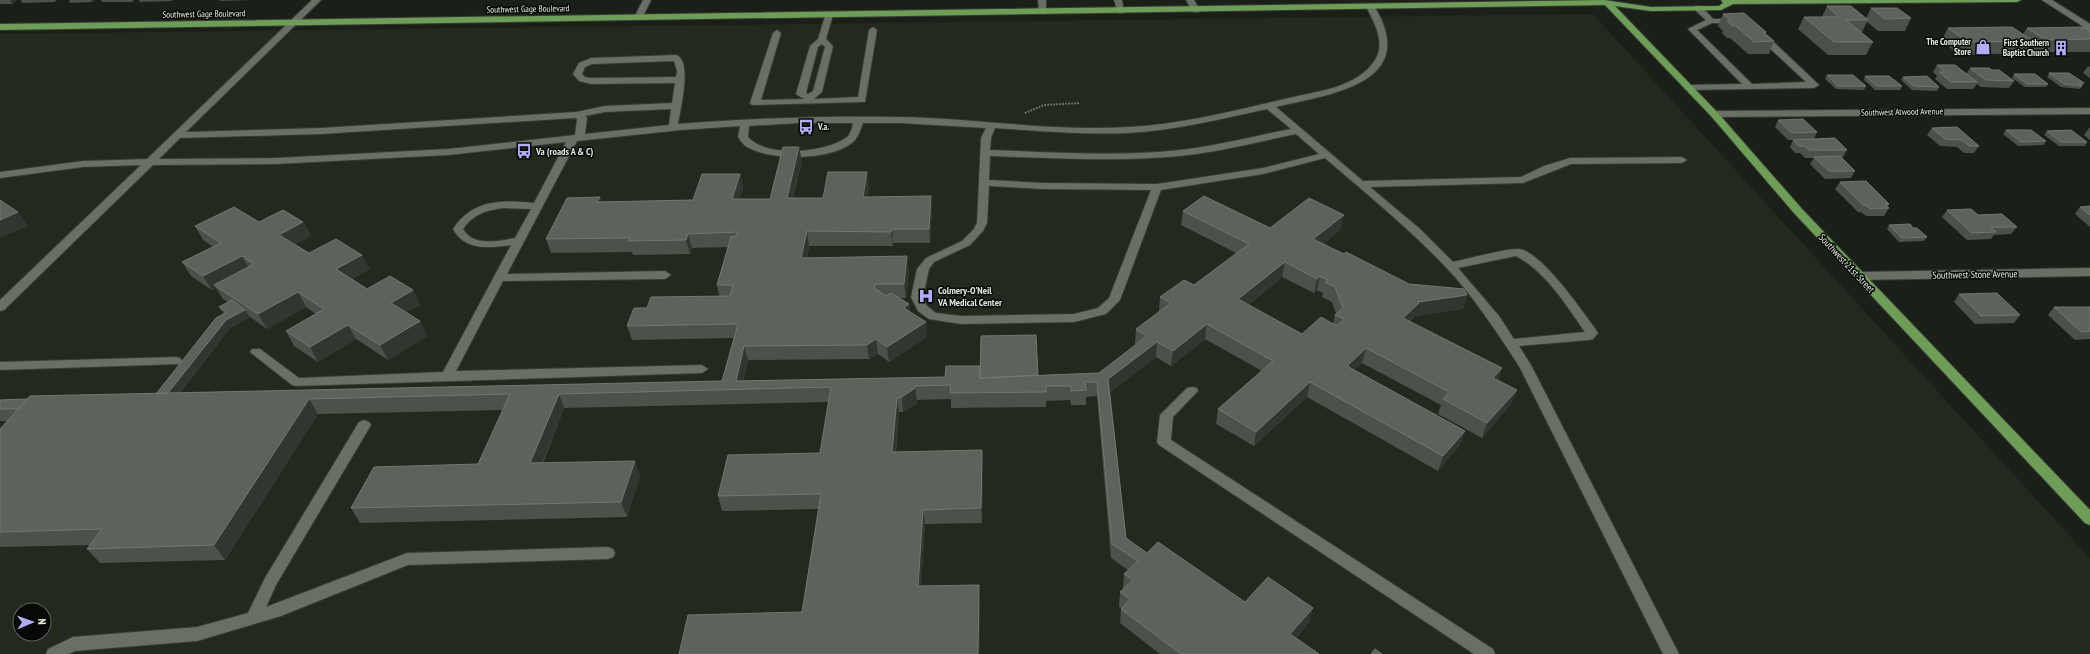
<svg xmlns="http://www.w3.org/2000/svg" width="2090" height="654" font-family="'PT Sans Narrow',sans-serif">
  <rect width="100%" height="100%" fill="#1a2018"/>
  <!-- built -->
  <path fill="#212a1d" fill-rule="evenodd" d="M1593 14 2090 558V654H0V34ZM20 610H44V634H20Z"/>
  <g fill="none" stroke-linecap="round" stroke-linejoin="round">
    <!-- minor casing -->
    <g stroke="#373b35" stroke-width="2">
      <path id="minor" d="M312 0H321L186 132 321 128 576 112 605 106 672 103 675 83 591 84 579 81 573 74 579 63 591 58 676 55C693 60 680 111 678 124 751 118 825 116 898 117 975 118 1052 132 1129 127 1184 124 1236 110 1289 98 1318 91 1357 88 1375 60 1386 43 1374 22 1366 6L1373 4C1423 84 1330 94 1276 107L1363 181 1521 177 1544 166 1570 158 1682 157 1687 160 1682 163 1571 164 1523 183 1370 187 1420 229 1453 262C1467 259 1507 248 1519 249 1541 251 1583 312 1596 330L1598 333 1593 339 1589 340 1519 346 1531 365 1679 654H1663L1519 366C1499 335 1479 305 1455 277 1415 233 1369 196 1325 158L1263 174 1161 190 1120 300 1106 314 1074 322 961 324 929 319 918 311 911 297 917 269 926 258 962 241 973 230 977 223 981 138 986 128 900 123H863C861 129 859 135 855 140 835 161 773 161 749 148 744 146 741 141 738 137L740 126 681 130 577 141 507 274 665 271 671 275 665 279 503 281 456 371 702 365 708 369 702 373 296 386 292 385 250 352 252 349H260L299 378 443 372 511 245C489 248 465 251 453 229 473 199 501 200 534 203L566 142 448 155 276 164 153 165 4 310 0 311V300L141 165 83 167 0 178V172L83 161 147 159ZM674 61 677 71 676 77 591 78 585 77 582 74 585 67 592 64ZM671 109 669 125 585 134 587 118 585 116 605 112ZM1267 109 1291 129C1254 136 1217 146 1180 150 1117 157 1053 152 990 150L991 138 995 128C1040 131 1085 135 1129 133 1176 130 1221 119 1267 109ZM575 118 577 119 575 135 448 149 276 158 159 159 180 138 321 134ZM799 123H853C852 127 851 134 847 137 826 153 766 158 748 137L749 126ZM1296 134 1319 154 1263 168 1157 184 1043 183 989 180 990 156C1053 158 1116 162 1179 156 1219 152 1257 142 1296 134ZM989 186 1043 189 1151 190 1109 298 1098 308 1074 314 961 316 936 313 927 306 923 297 929 269 934 262 970 245 983 231 987 223ZM504 208 531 209 515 238C498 241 473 247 463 229 473 214 487 210 504 208ZM1516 256C1546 272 1566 305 1585 332L1514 339 1499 316 1458 268Z
        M643 0H651L641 20H635L634 18Z
        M1038 0H1046V14L1039 12Z
        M1114 0H1122L1124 13H1118Z
        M1186 0H1194L1200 10 1199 12H1193Z
        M2042 0H2052L2090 24V31Z
        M1695 6H1701L1713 19H1738V23H1712L1697 30 1752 84 1806 82 1758 37 1757 35 1761 32 1764 33 1819 85 1814 88 1686 90 1684 88 1689 85 1742 84 1688 29 1706 20 1695 10Z
        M826 13 833 15 826 39 833 46 822 92 814 99 858 97 869 30 873 27 877 30 865 102 752 105 750 103 773 33 777 30 781 33 761 100 804 99 796 94 810 46 818 39ZM822 44 825 47 813 91 808 94 806 93 818 47Z
        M2090 108V114L1714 117 1709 114 1714 111Z
        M2090 268V276L1859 280 1853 276 1859 272Z
        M176 357 180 358 182 361 180 364 0 370V362Z
        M1192 387 1197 388 1198 391 1173 417 1171 440 1493 649 1495 654H1474L1159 445 1157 442 1160 415 1187 388Z
        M364 420 369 422 371 425 276 585 266 607 407 553 608 547 613 549 615 553 613 557 608 559 408 565 281 616 197 641 75 651 69 654H46L48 649 73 637 197 627 248 613 265 578 359 422Z"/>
    </g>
    <!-- major casing -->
    <g stroke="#373b35" stroke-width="2">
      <path id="major" d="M1604 0 1651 7 1719 6 1723 3 1721 0H2021L2017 2 1733 4 1721 10 1651 11 1615 6 1717 112 1802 209 2090 510V525L2085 523 1794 213 1711 116 1605 5 0 30V24Z"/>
    </g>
    <!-- path -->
    <path stroke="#7d827b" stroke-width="2" stroke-dasharray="1.5 1.5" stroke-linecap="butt" d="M1025 113 1044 105 1080 103"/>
    <!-- minor -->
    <use href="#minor" fill="#687065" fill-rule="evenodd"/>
    <!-- major -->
    <use href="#major" fill="#6d9d56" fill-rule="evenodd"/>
  </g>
  <!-- wall -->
  <path fill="#4c524a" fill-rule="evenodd" d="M0 0H17L12 4H0Z
    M21 0H57L54 2 22 3Z
    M69 0H95L92 2 70 3Z
    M101 0H134L132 2H102Z
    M139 0H172L171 1 140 2Z
    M219 0H252L220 1Z
    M1827 6 1866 18 1871 8 1911 18 1905 31H1878L1867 22 1862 32H1861L1873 42 1866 55H1828L1798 29 1804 17H1822Z
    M1723 14 1766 32V34L1774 41 1769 54H1748L1730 38H1727L1722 33 1723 31 1718 26Z
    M1948 28 2023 34 2027 28 2090 31V52H2038L2029 47 2025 53 1960 55 1941 41Z
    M1937 65 1966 74 1970 68 1992 70 2014 81 2009 88 1981 87 1977 84 1973 89H1947L1935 79 1937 76 1933 72Z
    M2088 66 2090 67V78L2083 73Z
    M2049 73 2084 83 2080 89 2061 87 2047 77Z
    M2014 74 2048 84 2046 87H2025L2012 78Z
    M1827 75 1866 86 1864 90 1836 89 1825 79Z
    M1865 76 1902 86 1900 90H1875L1864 80Z
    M1903 77 1939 87 1937 91 1912 90 1901 80Z
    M1778 120 1817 132 1814 139 1847 150 1843 157H1841L1855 171 1851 178 1825 179 1810 164 1814 158H1805L1800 153H1795L1790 147 1793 140H1788L1775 127Z
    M1932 128 1979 146 1974 153H1964L1957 147 1940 146 1927 135Z
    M2089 128H2090V140L2084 135Z
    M2006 130 2046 141 2044 145 2018 146 2003 134Z
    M2047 131 2087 142 2085 146H2059L2044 135Z
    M802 161 793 198H823L869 186 867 197 932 210 930 243H893V246H809L807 258 909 271 906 298H900L909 304 910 312 927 337 889 362 878 354 869 359 748 360 743 381 1038 375 1099 373 1136 345 1135 344 1136 329 1159 312 1160 297 1194 285 1236 253 1181 225 1183 211 1270 228 1341 229 1323 244 1409 284 1467 295 1463 309 1415 316 1410 322 1502 368 1498 380 1517 390 1511 404 1482 438 1438 414 1441 405 1362 363 1354 370 1465 431 1460 445 1438 471 1307 397 1254 446 1216 424 1218 409 1262 371 1205 339 1171 366 1156 357 1110 392 1126 538 1147 553 1245 602 1309 622 1296 638 1319 654H1160L1120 623 1121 608 1119 607 1120 592 1123 589 1124 574 1128 570 1111 558 1097 396 1086 397V405H1071L1070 400 1046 401V407L951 408V399L917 400V403L903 412H899L896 452 982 450 983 465 982 523 925 524 921 586 980 599 979 654H679L802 612 818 509 722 511 718 496 820 453 828 402 564 408 543 463 640 476 627 517 360 523 351 508 478 464 503 410 318 414 225 560 100 563 87 549 90 545 0 547V429L8 421H0V400L27 399 156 394 224 314 219 307 228 302 223 299 216 288 212 290 191 276 182 262 213 247 203 240 195 226 259 222H303L311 236 295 244 309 253 370 269 352 279 367 289 413 290 420 305 406 312 420 321 427 336 388 360 356 339 318 362 294 346 286 331 316 314 306 307 267 329 250 317 230 328 180 393 722 381 734 338 632 340 627 326 647 308 719 296 717 285 728 247 692 248 690 254 633 255 632 252 551 253 546 239 600 197 601 202 693 200 740 174 743 188 739 199H770ZM1282 277 1314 293 1317 290 1323 293 1322 297 1332 302 1336 314 1335 315 1333 324 1302 334 1248 305Z
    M1840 182 1889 204 1888 207 1889 208 1884 216H1866L1861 212H1858L1835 189Z
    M2090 206V227L2075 214 2080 207Z
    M1947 210 1978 215 2017 227 2011 234 1994 235 1991 239 1967 240 1942 217Z
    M1889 225 1913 228 1927 237 1924 241 1899 242 1887 229Z
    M1959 294 2020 315 2014 323 1975 324 1954 302Z
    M2054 307H2090V339L2075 340 2048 315Z"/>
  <!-- shaded-wall -->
  <path fill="#31372f" d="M10 0H17L12 4Z
    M91 0H95L92 2Z
    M799 147 802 161 789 212 787 198Z
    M867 172 869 186 865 211 863 197Z
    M740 174 743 188 735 213 732 199Z
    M931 196 932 210 930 243 929 229Z
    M600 197 604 211 597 202Z
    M18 212 28 226 0 238V220Z
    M1344 215 1341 229 1311 254 1313 239Z
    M303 222 311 236 287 249 279 235Z
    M892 229 893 243V246L891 232Z
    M807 231 809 246 804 272 801 258Z
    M688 234 692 248 690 254 686 240Z
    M362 255 370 269 343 284 336 269Z
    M242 256 250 270 214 285 216 288 212 290 203 276Z
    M907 256 909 271 906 298 904 284Z
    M1285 262 1282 277 1236 314 1238 299Z
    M1320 276 1317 290 1314 293 1317 279Z
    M413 290 420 305 398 317 391 303Z
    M298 292 306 307 267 329 258 314Z
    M1467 295 1463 309 1415 316 1399 333 1403 318 1418 302Z
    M909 304 911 319 904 308Z
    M245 310 250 317 230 328 168 408 162 400 226 320Z
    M420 321 427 336 388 360 380 345Z
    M926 322 927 337 889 362 887 347Z
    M1207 324 1205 339 1171 366 1173 351Z
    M348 325 356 339 318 362 310 347Z
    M876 339 878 354 869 359 867 345Z
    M1157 342 1156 357 1108 394V379Z
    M744 346 748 360 741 389 736 381Z
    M1366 348 1362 363 1343 381 1347 366Z
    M1502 368 1497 382 1493 378Z
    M1310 382 1307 397 1254 446 1256 432Z
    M915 386 917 403 903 412 902 397Z
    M1517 390 1511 404 1482 438 1487 423Z
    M559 394 564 408 536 478 530 463Z
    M897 398 899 412 894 467 892 452Z
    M309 399 318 414 225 560 214 545Z
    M1465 431 1460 445 1438 471 1443 456Z
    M982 450 983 465 982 523 981 508Z
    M635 461 640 476 627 517 621 502Z
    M923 510 925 524 920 601 918 586Z
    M979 585 980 599 979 654H978Z
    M1313 608 1309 622 1287 648 1290 634Z"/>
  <!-- building -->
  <path fill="#5c635a" stroke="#727870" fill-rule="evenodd" d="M1827 6H1851L1868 20H1846L1873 42H1834L1804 17H1839Z
    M1871 8H1897L1911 18 1885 19Z
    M1744 13 1766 32 1764 33 1774 41 1754 42 1736 26H1733L1727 21H1731L1723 14Z
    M2012 27 2033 41 1968 42 1948 28Z
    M2083 27 2090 31V39L2046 40 2027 28Z
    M1937 65H1955L1977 82H1951L1939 72H1945Z
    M1970 68H1989L1992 70H1999L2014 81 1986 80Z
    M2049 73H2069L2084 83H2079L2082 86 2064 84Z
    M2014 74H2035L2048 84H2027Z
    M1827 75H1853L1866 86H1838Z
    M1865 76H1889L1902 86H1877Z
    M1927 76 1939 87 1914 86 1903 77Z
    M1803 119 1817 132 1792 133 1778 120Z
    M1957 127 1979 146H1969L1962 140 1945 139 1932 128Z
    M2006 130H2031L2046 141 2021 142Z
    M2071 130 2087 142H2061L2047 131Z
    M1835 138 1847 150H1809L1804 146H1799L1793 140Z
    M783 147H799L787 198H823L828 172H867L863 197 931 196 929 229H892L891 232 807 231 801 258 907 256 904 284H875L874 288 886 296 891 293 909 304 904 308 926 322 887 347 876 339 867 345 744 346 736 381 945 377 946 366H980V378L1099 373 1147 336 1136 329 1171 303 1160 297 1184 280 1194 285 1249 244 1183 211 1204 196 1270 228 1309 198 1344 215 1313 239 1344 254 1346 252 1409 284 1464 289 1467 295 1418 302 1419 303 1403 318 1502 368 1493 378 1517 390 1487 423 1443 399 1449 392 1366 348 1347 366 1465 431 1443 456 1310 382 1256 432 1218 409 1273 361 1207 324 1173 351 1157 342 1108 379 1126 538 1147 553 1158 542 1245 602 1268 577 1313 608 1290 634 1319 654H1181L1121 609 1130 599 1120 592 1133 580 1124 574 1138 561 1112 544 1097 382H1085L1086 390 1071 391V386H1046V392L950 393 951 385 915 386V388L902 397 897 398 892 452 982 450 981 508 923 510 918 586 979 585 978 654H679L688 615 802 612 821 494 718 496 728 455 820 453 831 387 559 394 530 463 635 461 621 502 351 508 374 467 478 464 510 394 309 399 214 545 87 549 102 529 0 532V429L30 396 722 381 738 324 627 326 634 308H647L651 297 730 296 733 285H717L731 237 736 236 738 232 688 234 686 240 628 241 630 238 546 239 567 198 600 197 597 202 693 200 702 174H740L732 199H770ZM1285 262 1317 279 1320 276 1328 280 1325 282 1335 287 1343 308 1335 315 1344 319 1337 326 1321 317 1302 334 1238 299Z
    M1840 156 1855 171H1829L1814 157Z
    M1866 181 1889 204H1885L1889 208 1870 209 1866 205H1863L1840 182Z
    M0 200 18 212 0 220Z
    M2090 206V215L2080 207Z
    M234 207 259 222 283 210 303 222 279 235 309 253 336 239 362 255 336 269 367 289 390 276 413 290 391 303 420 321 380 345 348 325 310 347 286 331 324 309 298 292 258 314 214 285 254 264 242 256 203 276 182 262 221 243 195 226Z
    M1971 209 1978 215 2002 214 2017 227H1991L1996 232 1972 233 1947 210Z
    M1910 224 1913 228H1917L1927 237 1902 238 1889 225Z
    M1997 293 2020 315 1981 316 1959 294Z
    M232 300 245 310 226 320 168 393 156 394 216 318 227 312 219 307Z
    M2054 307H2090V331L2081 332Z
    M1036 335 1038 375 980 378 981 336Z
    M27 399 19 409H0V400Z
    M1375 649 1382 654H1371Z"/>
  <!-- icons -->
  <defs>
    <g id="shop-bare" transform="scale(1.2)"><path d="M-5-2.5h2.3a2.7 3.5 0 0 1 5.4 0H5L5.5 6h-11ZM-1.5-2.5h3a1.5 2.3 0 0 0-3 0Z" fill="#b2adf9" stroke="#070906" stroke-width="2.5" paint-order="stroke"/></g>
    <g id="building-bare" transform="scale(1.2)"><path d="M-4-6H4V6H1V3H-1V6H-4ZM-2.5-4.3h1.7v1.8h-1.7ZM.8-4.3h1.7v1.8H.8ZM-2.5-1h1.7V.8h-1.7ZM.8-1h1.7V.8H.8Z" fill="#b2adf9" stroke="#070906" stroke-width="2.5" paint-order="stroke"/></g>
    <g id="bus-bare" transform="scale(1.2)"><path d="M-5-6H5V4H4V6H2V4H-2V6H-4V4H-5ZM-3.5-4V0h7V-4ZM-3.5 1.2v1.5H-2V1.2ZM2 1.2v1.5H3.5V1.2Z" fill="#b2adf9" stroke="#070906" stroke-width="2.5" paint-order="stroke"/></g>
    <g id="hospital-bare" transform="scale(1.2)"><path d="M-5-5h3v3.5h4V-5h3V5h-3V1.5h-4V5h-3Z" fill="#b2adf9" stroke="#070906" stroke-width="2.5" paint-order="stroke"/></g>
  </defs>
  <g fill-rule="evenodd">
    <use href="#shop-bare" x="1983" y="47"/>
    <use href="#building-bare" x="2061" y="48"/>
    <use href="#bus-bare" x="806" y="127"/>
    <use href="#bus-bare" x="524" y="151"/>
    <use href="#hospital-bare" x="926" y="296"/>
  </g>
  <g text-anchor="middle" stroke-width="3" stroke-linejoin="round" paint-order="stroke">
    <!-- far-street labels -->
    <g font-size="9" fill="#e6eae4" stroke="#070906">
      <text transform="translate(528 9) rotate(-1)" y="3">Southwest Gage Boulevard</text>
      <text transform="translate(204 14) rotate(-1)" y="3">Southwest Gage Boulevard</text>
      <text transform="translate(1902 112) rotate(-1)" y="3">Southwest Atwood Avenue</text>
    </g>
    <!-- far-poi labels -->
    <g font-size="9" font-weight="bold" fill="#e6eae4" stroke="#070906" text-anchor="end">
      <text x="1971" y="45">The Computer<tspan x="1971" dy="10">Store</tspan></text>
      <text x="2049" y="46">First Southern<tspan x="2049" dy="10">Baptist Church</tspan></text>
      <text x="818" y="130" text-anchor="start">V.a.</text>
    </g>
    <!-- poi labels -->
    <g font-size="10" font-weight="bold" fill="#e6eae4" stroke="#070906" text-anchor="start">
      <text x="536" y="155">Va (roads A &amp; C)</text>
      <text x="938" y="294">Colmery-O'Neil<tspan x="938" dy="12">VA Medical Center</tspan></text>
    </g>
    <!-- street labels -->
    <g font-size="10" fill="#e6eae4" stroke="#070906">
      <text transform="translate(1847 263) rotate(47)" y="4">Southwest 21st Street</text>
      <text transform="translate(1975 274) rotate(-1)" y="4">Southwest Stone Avenue</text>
    </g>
  </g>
  <!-- north arrow -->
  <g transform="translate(32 622) rotate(88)"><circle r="19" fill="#070906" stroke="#60635f"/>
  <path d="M0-3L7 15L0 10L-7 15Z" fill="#b2adf9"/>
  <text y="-6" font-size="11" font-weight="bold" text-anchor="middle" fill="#e6eae4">N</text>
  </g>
</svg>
